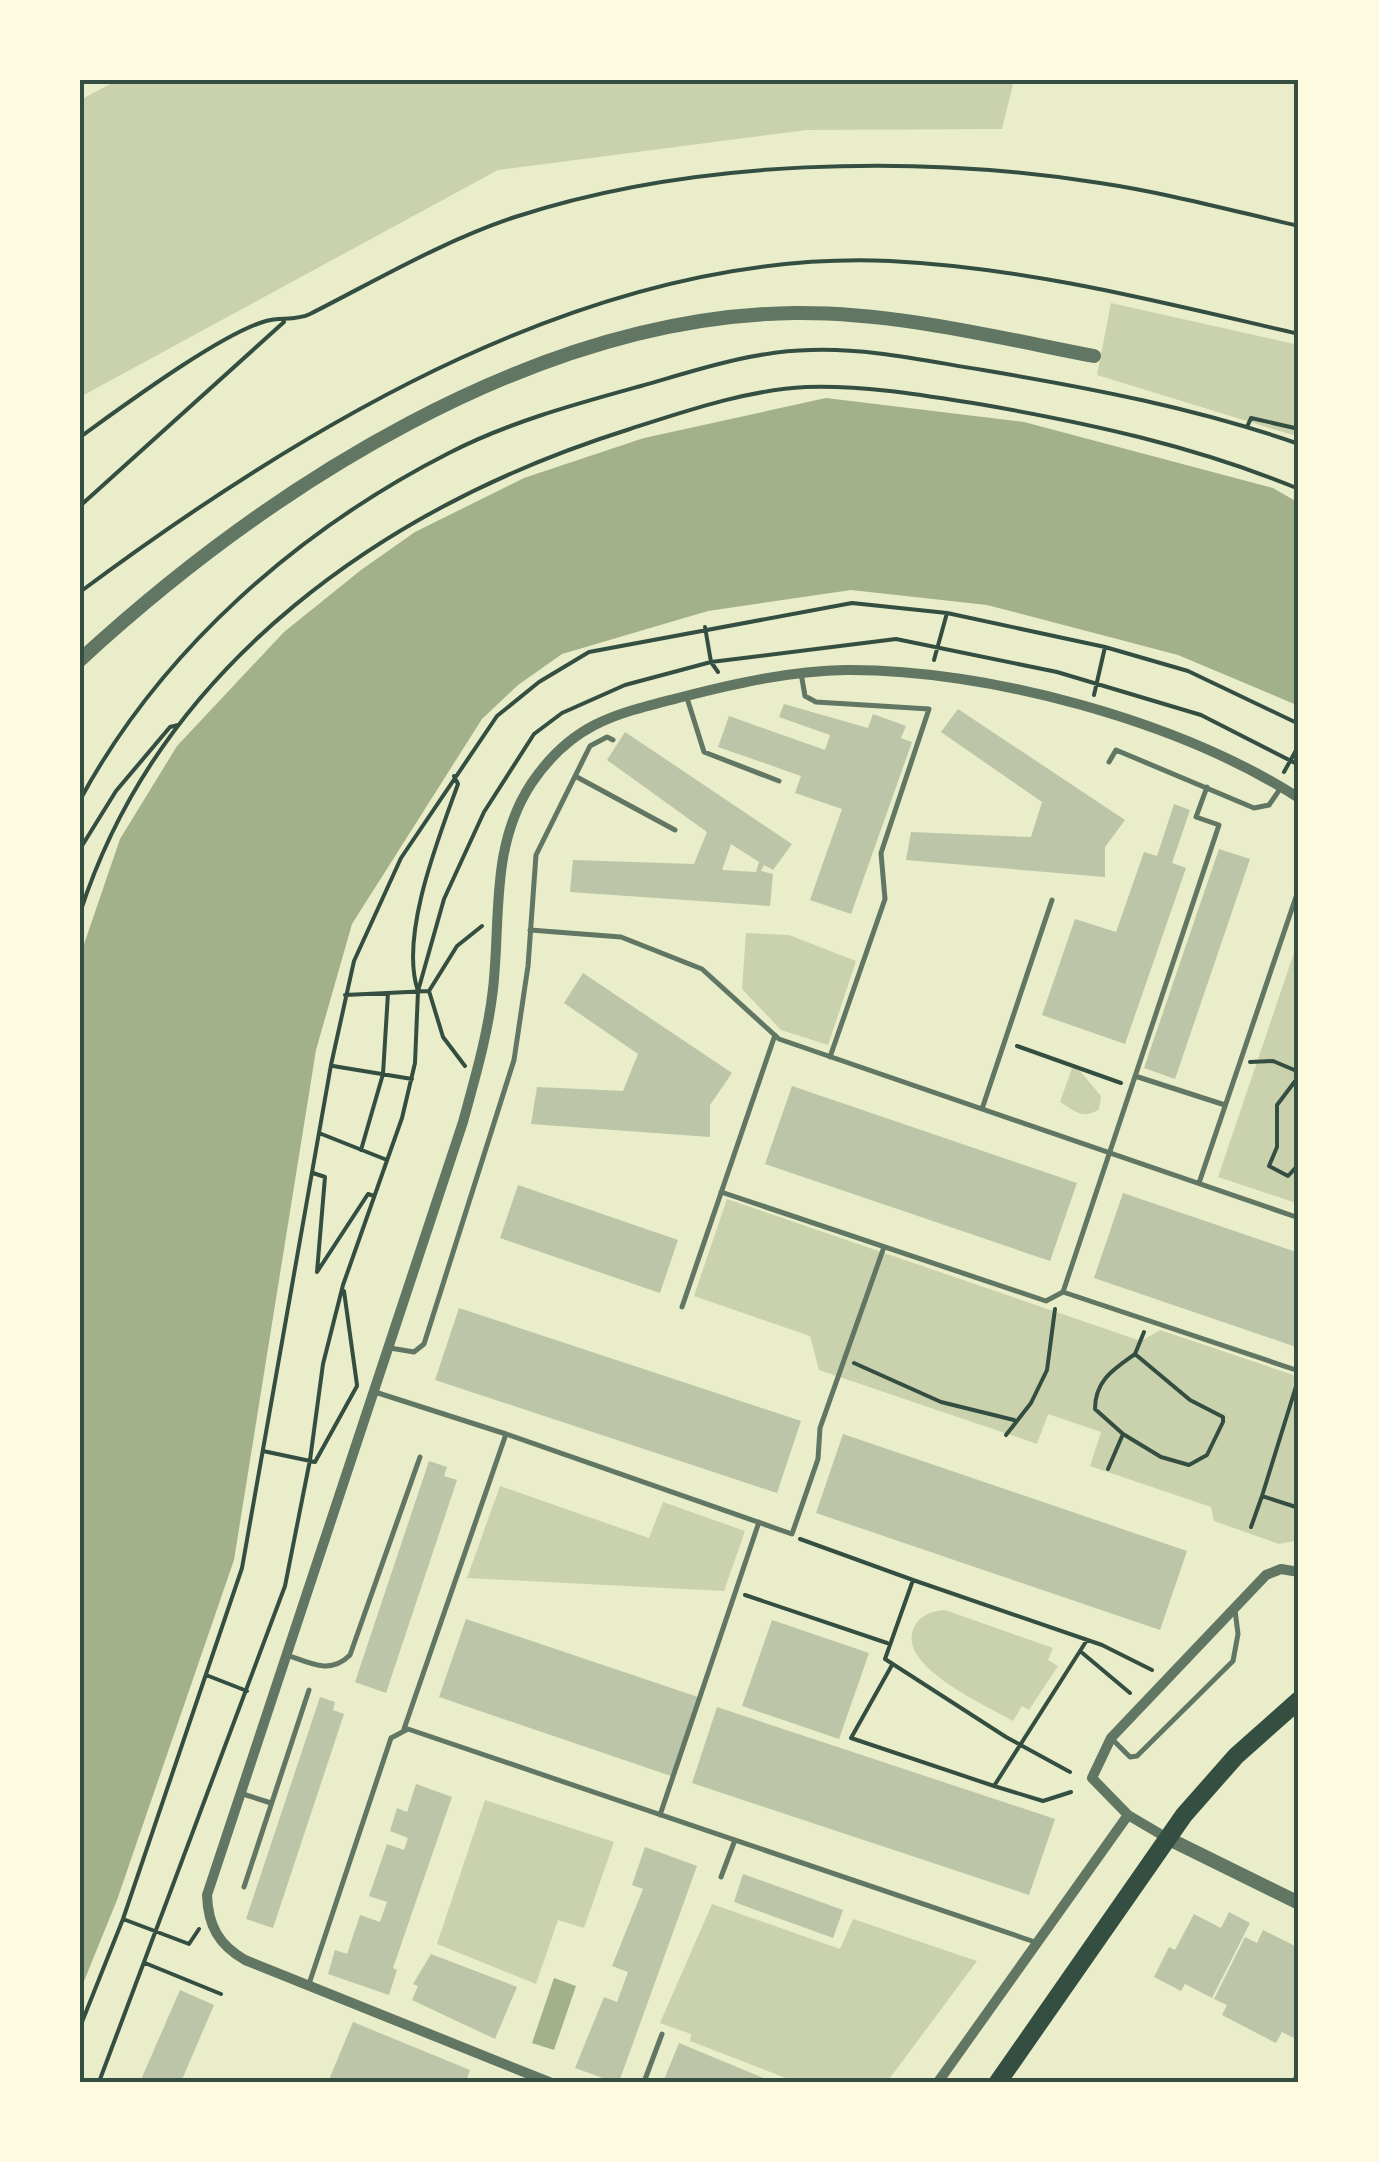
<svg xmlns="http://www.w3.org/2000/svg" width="1379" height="2162" font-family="'Fira Sans Condensed',sans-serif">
  <rect width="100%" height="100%" fill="#e9edc9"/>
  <!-- green -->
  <path fill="#cad2ad" d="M118 80H1014L1002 129 807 130 498 170 80 397V100Z
    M1111 303 1299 345V437L1097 375Z
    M746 933 789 935 856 961 828 1045 781 1030 742 989Z
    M1299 938V1204L1218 1177Z
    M1072 1068 1080 1071 1101 1096 1099 1109C1083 1121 1074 1110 1060 1102Z
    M727 1199 1141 1341 1160 1330 1299 1377V1540L1279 1544 1214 1521 1211 1507 1090 1466 1101 1432 1048 1414 1037 1444 819 1370 810 1336 694 1296Z
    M500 1486 649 1538 663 1502 745 1531 724 1591 467 1578Z
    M945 1610 1053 1648 1048 1660 1058 1666 1029 1710 1022 1706 1013 1721C986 1705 899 1667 913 1630 918 1616 931 1611 945 1610Z
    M485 1800 614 1842 584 1928 558 1920 536 1984 437 1944Z
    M712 1904 840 1949 853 1919 977 1961 887 2082H796L690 2041 691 2034 660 2023Z"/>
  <!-- water -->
  <path fill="#a3b18a" d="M826 398 1024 422 1273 488 1299 503V706L1178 655 987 605 851 590 708 611 562 654 518 685 482 719 352 924 316 1050 234 1560 117 1900 80 1991V956L120 839 177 746 284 632 361 570 415 532 524 478 644 438Z
    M554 1978 576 1986 554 2050 532 2043Z"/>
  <!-- building -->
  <path fill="#bcc5a7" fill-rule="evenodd" d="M784 704 868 728 873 714 906 726 901 738 912 742 851 914 810 900 842 809 795 793 801 776 718 747 729 716 825 750 830 735 779 717Z
    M958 709 1125 820 1105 847V877L906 860 911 832 1031 837 1042 802 941 732Z
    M625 732 792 844 773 870 764 865 761 871 773 874 770 906 570 892 573 860 694 864 707 832 607 760ZM731 844 759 862 756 872 722 870Z
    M1174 804 1190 810 1172 863 1186 868 1125 1044 1042 1015 1075 919 1116 932 1144 852 1157 856Z
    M1219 849 1250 859 1175 1079 1144 1068Z
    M583 973 732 1073 710 1105V1137L531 1124 537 1087 623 1091 638 1054 564 1003Z
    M792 1086 1077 1183 1050 1261 765 1164Z
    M518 1185 678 1240 660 1293 500 1238Z
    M1123 1193 1299 1253V1348L1094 1278Z
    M459 1308 801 1421 777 1493 435 1380Z
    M843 1434 1187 1551 1160 1630 816 1513Z
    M429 1461 447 1467 444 1476 457 1480 386 1693 355 1682Z
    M466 1619 698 1697 671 1776 439 1697Z
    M772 1620 869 1653 839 1739 742 1706Z
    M320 1697 335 1702 333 1710 344 1714 273 1928 246 1919Z
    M717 1707 1055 1819 1029 1895 692 1783Z
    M416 1784 452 1797 393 1968 397 1970 389 1995 328 1974 335 1950 347 1954 360 1915 380 1922 387 1902 369 1896 387 1844 404 1850 408 1838 390 1831 397 1808 407 1812Z
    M645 1847 697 1866 619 2082H614L575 2068 604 1997 617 2002 628 1972 612 1966 643 1889 632 1885Z
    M743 1874 843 1910 833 1938 734 1902Z
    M1229 1912 1250 1923 1212 1998 1185 1984 1181 1991 1154 1977 1169 1947 1175 1950 1194 1914 1221 1928Z
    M1263 1930 1299 1948V2028L1294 2038 1282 2032 1276 2043 1222 2015 1227 2005 1214 1999 1245 1937 1257 1943Z
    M431 1954 517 1987 495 2039 412 2000 418 1986 413 1984Z
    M180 1990 214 2005 181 2082H140Z
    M353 2022 470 2070 466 2082H328Z
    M679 2043 773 2082H663Z"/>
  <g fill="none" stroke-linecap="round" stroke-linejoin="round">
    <!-- path -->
    <path stroke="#344e41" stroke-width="4" d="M1247 427 1251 418 1299 429
      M80 437C122 407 220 334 266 321 280 317 296 321 310 314 377 280 443 241 515 217 692 159 917 154 1100 183 1167 193 1233 211 1299 226
      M80 506 284 322
      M80 592C307 423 597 248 890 261 1030 268 1164 303 1299 334
      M705 627 711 662 718 672
      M934 660 947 613
      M1094 695 1105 647
      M1284 772 1299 745
      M80 800C161 650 298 530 449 453 509 422 576 404 641 386 697 370 752 351 811 350 868 348 926 361 983 370 1090 388 1196 408 1299 444
      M80 849 116 791 170 727 178 725
      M80 913C161 662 388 505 630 429 686 411 747 390 806 387 864 385 922 395 979 404 1088 423 1195 446 1299 489
      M418 991C399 936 439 837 458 784L454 776
      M429 991 443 1037 465 1066
      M345 995 429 991 457 946 482 926
      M1017 1046 1121 1083
      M1250 1062 1273 1061 1299 1072
      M333 1066 412 1079
      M1299 1076 1277 1105V1147L1269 1166 1288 1176 1299 1164
      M319 1133 387 1160
      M361 1150 383 1074 388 993
      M313 1173 325 1177 317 1272 368 1194 374 1196
      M344 1291 357 1385
      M854 1363 941 1402 1014 1420
      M1123 1434 1161 1457 1189 1465 1207 1455 1223 1422V1417L1190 1400 1135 1354 1144 1332
      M1006 1435 1031 1403 1047 1370 1055 1309
      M263 1451 315 1462 357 1386
      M1108 1469 1123 1434 1095 1409C1095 1380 1114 1369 1135 1354
      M1262 1496 1298 1380
      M1251 1527 1262 1496 1299 1508
      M800 1539 913 1580
      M745 1595 887 1643
      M1080 1651 1130 1693
      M892 1665 851 1738 994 1786
      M206 1675 247 1691
      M1070 1772 1006 1737 885 1659 913 1580 1102 1645 1152 1670
      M1071 1792 1043 1801 994 1786 1087 1640
      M123 1919 189 1944 199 1929
      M145 1963 221 1994
      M80 2027 123 1919 242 1568 331 1065 354 961 401 858 497 716 539 682 589 652 852 603 947 613 1105 647 1188 671 1299 724
      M99 2082 285 1586 310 1460 323 1364 343 1285 402 1118 415 1063 418 991 444 899 484 812 534 734 562 713 625 685 711 662 896 639 1057 672 1201 715 1299 765"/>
    <!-- service -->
    <path stroke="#617663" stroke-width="5" d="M801 673 805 696 816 702 929 709 881 853 885 899 830 1057
      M687 698 704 752 779 781
      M1109 762 1116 750 1254 808 1269 805 1280 789
      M575 776 675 830
      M530 930 621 937 702 969 779 1039 1299 1218
      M1135 1076 1225 1105
      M982 1109 1052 900
      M1199 1183 1299 888
      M721 1192 1046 1301 1063 1292 1299 1371
      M1063 1292 1219 825 1196 817 1207 787
      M682 1307 775 1035
      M390 1348 414 1352 424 1344 514 1060 528 966 536 855 590 746 607 737 613 740
      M375 1392 506 1434 404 1729
      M506 1434 792 1534 818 1459 820 1428 884 1247
      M287 1655C310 1663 330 1675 350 1655L420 1457
      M1113 1740 1130 1757 1137 1756 1233 1661 1238 1634 1235 1610
      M243 1794 271 1803
      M660 1815 759 1522
      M721 1877 735 1840
      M244 1887 309 1690
      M309 1984 391 1738 408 1729 1038 1943
      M644 2082 662 2034
      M1294 2082 1299 2071"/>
    <!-- minor -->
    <path stroke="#617663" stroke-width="10" d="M1167 1838 1128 1815 1092 1778 1111 1738 1266 1575 1281 1569 1299 1572
      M549 2082 245 1960C219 1945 208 1926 207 1895L463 1122C475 1078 488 1034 493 989 501 918 490 847 531 784 572 723 615 714 682 697 736 683 791 671 846 670 988 669 1179 721 1299 798
      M938 2082 1128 1815"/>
    <!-- tertiary -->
    <path stroke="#617663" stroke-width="14" d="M80 660C267 488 533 316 795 313 896 312 995 337 1094 356
      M1167 1838 1299 1903"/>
    <!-- primary -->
    <path stroke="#344e41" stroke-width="18" d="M998 2082 1184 1815 1236 1756 1299 1700"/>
  </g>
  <!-- border -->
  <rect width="1379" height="2162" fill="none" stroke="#fefae0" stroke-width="165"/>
  <rect x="82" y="82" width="1214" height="1998" fill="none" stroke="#344e41" stroke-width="4"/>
</svg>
